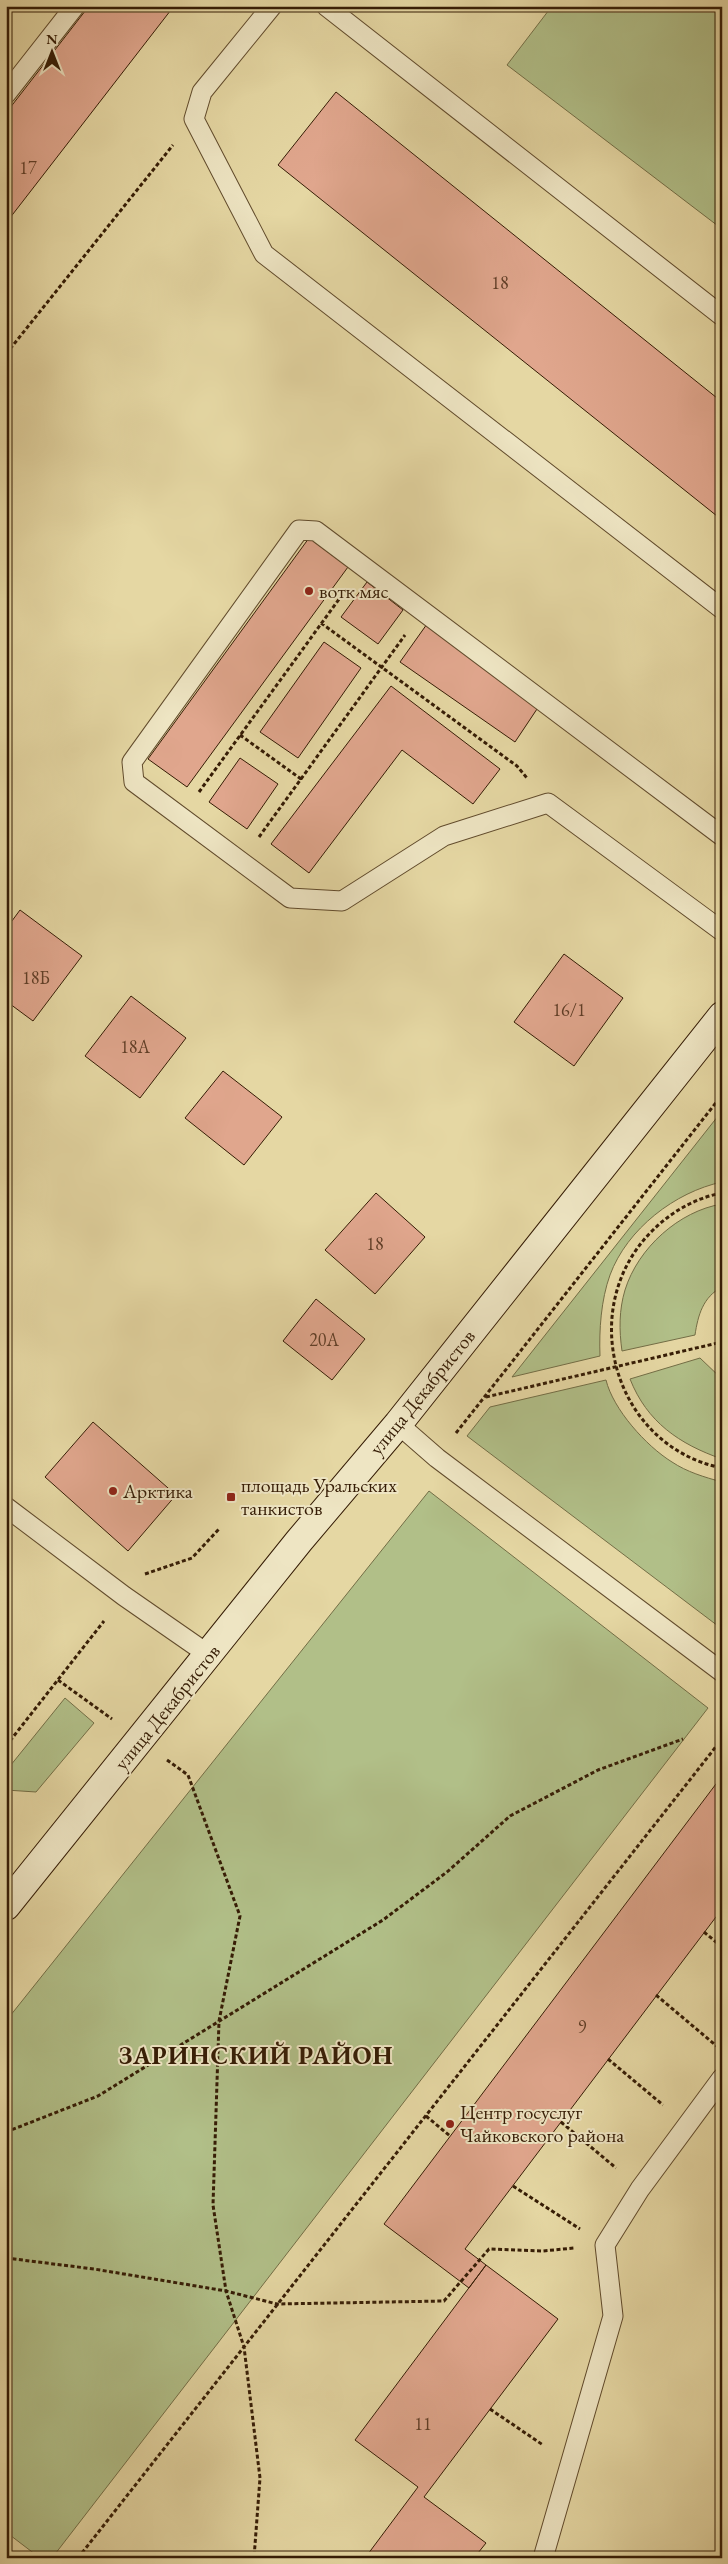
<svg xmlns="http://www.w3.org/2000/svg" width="728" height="2564" font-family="'EB Garamond',serif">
  <rect width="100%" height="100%" fill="#e5d7a3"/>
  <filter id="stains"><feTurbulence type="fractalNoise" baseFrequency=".004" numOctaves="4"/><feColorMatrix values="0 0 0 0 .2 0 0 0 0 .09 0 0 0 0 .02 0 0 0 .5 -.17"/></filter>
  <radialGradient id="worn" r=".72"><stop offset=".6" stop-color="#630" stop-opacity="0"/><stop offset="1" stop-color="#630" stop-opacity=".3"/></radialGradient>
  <!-- green -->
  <path fill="#b1bf88" stroke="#736e46" d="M552 6H722V229L507 65Z
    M722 1111V1182C675 1192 627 1229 610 1275 601 1300 599 1330 600 1356L512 1377Z
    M722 1204V1287C703 1297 698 1315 695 1335L622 1351C619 1330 619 1310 625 1290 638 1248 679 1211 722 1204Z
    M700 1358 722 1379V1459C679 1444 647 1422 630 1379Z
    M606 1380C613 1409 646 1446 672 1462 687 1472 704 1477 722 1482V1629L467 1436 490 1407Z
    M429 1491 708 1708 52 2558H40L6 2532V2021Z
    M65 1698 94 1723 36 1792 6 1790V1771Z"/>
  <!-- building -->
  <path fill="#e0a68d" stroke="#351c05" d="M89 6H174L6 223V113Z
    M336 92 722 402V520L278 165Z
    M309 538 348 567 187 787 148 759Z
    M367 582 403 610 378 644 341 617Z
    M427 624 541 703 515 742 400 662Z
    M324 642 361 668 298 758 260 732Z
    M391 686 500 769 473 804 402 750 309 873 271 844Z
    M240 758 278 784 247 829 209 802Z
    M20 910 82 956 33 1021 6 1001V929Z
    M564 954 623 998 574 1066 514 1022Z
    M131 996 186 1038 140 1098 85 1056Z
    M223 1071 282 1117 244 1165 185 1118Z
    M376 1193 425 1237 375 1294 325 1250Z
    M316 1299 365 1339 332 1380 283 1341Z
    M93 1422 176 1495 128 1551 45 1477Z
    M722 1776V1909L465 2249 486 2265 469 2288 384 2224Z
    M486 2265 558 2319 424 2497 486 2543 474 2558H365L418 2487 355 2440Z"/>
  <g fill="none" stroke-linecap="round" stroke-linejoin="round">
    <!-- lane casing -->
    <g stroke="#614b2c" stroke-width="21">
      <path id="lane" d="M272 6 202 92 194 119 264 254 722 609
        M326 6 722 316
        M6 94 75 6
        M722 836 316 531 299 530 132 762 134 782 290 898 342 901 444 836 548 803 722 931
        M398 1424 437 1458 722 1672
        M6 1507 124 1596 209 1655
        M543 2558 613 2316 605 2245 640 2189 722 2078"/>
    </g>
    <!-- secondary casing -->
    <g stroke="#351c05" stroke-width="30">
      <path id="secondary" d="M6 1906 299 1541 398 1424 722 1016"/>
    </g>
    <!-- path -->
    <path stroke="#351c05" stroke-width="3" stroke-dasharray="4 2.5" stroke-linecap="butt" d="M6 354 173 145
      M321 623 517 766 527 778
      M240 735 301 779
      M199 792 345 591
      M259 837 405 635
      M722 1193C695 1198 671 1212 652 1231 575 1308 613 1446 722 1468
      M486 1397 722 1342
      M456 1433 722 1095
      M145 1574 192 1558 219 1529
      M58 1680 112 1719
      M6 1746 104 1621
      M167 1760 188 1775 240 1916 219 2021 213 2205 226 2291 244 2347 260 2478 254 2558
      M704 1932 722 1947
      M656 1995 719 2048
      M608 2059 663 2105
      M426 2116 450 2136
      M561 2122 616 2168
      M6 2132 98 2096 383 1920 447 1872 510 1816 598 1770 683 1739
      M513 2186 580 2229
      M6 2258 94 2269 226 2291 277 2304 444 2301 489 2249 543 2251 574 2248
      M490 2409 543 2445
      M78 2558 722 1739"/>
    <!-- lane -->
    <use href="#lane" stroke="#eee5c3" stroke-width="19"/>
    <!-- secondary -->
    <use href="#secondary" stroke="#eee5c3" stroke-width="28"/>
  </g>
  <!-- markers -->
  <g fill="#8f2418" stroke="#eee5c3" stroke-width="2">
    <circle cx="309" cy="591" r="5"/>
    <circle cx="113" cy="1491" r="5"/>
    <rect x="226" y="1492" width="10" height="10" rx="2.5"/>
    <circle cx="450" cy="2124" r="5"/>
  </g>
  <g text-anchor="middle" stroke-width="4" stroke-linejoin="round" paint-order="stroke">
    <!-- number labels -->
    <g font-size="18" fill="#603e27">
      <text x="28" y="174">17</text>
      <text x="500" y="289">18</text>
      <text x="36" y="984">18Б</text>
      <text x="569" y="1016">16/1</text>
      <text x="135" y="1053">18А</text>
      <text x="375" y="1250">18</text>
      <text x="324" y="1346">20А</text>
      <text x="582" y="2033">9</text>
      <text x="423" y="2430">11</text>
    </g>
    <!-- poi labels -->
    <g font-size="20" fill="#351c05" stroke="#eee5c3" text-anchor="start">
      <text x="319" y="598">вотк мяс</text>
      <text x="241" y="1492">площадь Уральских<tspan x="241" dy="23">танкистов</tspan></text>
      <text x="123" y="1498">Арктика</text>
      <text x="460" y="2119">Центр госуслуг<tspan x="460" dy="23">Чайковского района</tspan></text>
    </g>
    <!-- street labels -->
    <g font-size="20" fill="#351c05" stroke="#eee5c3">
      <text transform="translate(422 1392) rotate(-51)" y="7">улица Декабристов</text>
      <text transform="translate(167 1707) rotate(-51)" y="7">улица Декабристов</text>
    </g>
    <!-- district labels -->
    <g font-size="25" font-weight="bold" letter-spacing="1" fill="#351c05" stroke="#eee5c3">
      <text x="256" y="2064">ЗАРИНСКИЙ РАЙОН</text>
    </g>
  </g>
  <!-- margin -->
  <rect width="728" height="2564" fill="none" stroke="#e5d7a3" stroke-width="25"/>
  <rect x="8" y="8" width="713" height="2549" fill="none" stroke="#351c05" stroke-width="2.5"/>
  <rect x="12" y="12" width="703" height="2539" fill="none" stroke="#351c05"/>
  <!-- north arrow -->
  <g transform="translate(52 52)" stroke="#eee5c3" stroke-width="4" paint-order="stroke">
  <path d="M0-4L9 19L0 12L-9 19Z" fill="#351c05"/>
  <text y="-8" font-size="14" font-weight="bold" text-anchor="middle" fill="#351c05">N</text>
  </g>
  <rect width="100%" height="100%" filter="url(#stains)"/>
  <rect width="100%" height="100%" fill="url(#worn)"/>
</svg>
